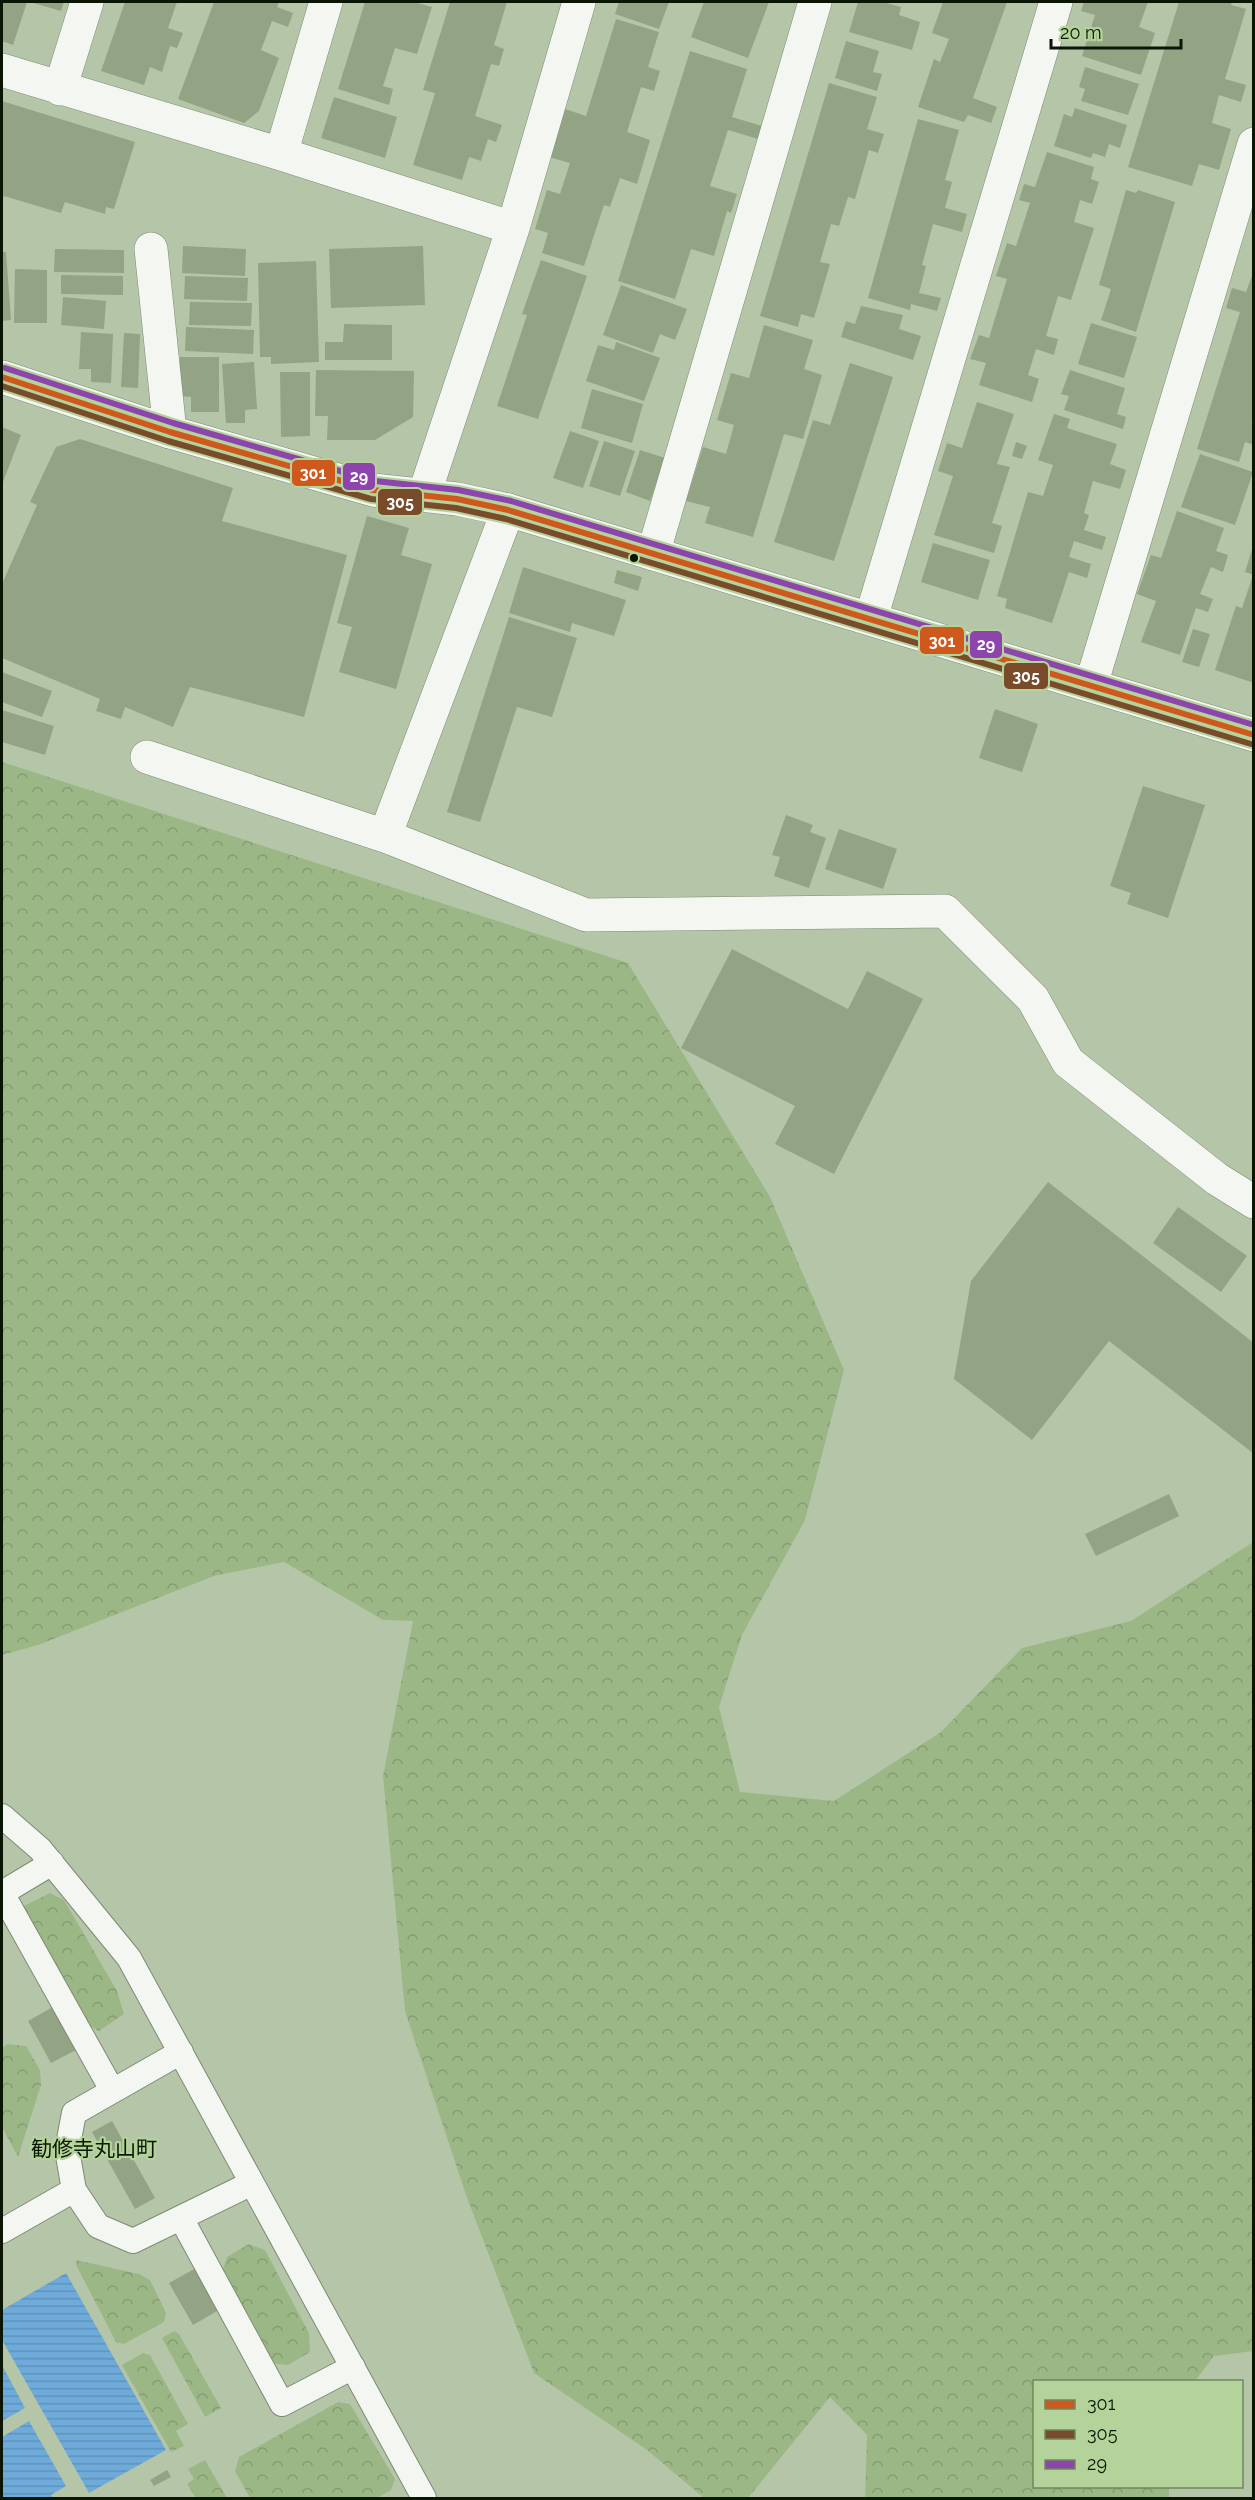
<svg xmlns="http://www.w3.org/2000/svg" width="1255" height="2500" font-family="Raleway,'Noto Sans JP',sans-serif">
  <defs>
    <pattern id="forest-crowns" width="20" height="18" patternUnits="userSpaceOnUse" patternTransform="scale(1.5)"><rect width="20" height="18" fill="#9cb786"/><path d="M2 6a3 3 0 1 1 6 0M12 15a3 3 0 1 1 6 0" fill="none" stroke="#859c72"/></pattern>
    <pattern id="water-rules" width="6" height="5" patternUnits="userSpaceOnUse" patternTransform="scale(1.5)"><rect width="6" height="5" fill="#6fabda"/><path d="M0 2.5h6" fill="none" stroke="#5f92b9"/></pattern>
  </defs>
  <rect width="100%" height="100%" fill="#b5c6a8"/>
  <!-- forest -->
  <path fill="url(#forest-crowns)" d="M2 762 628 963 770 1197 844 1370 805 1520 742 1635 719 1707 740 1792 834 1801 941 1732 1022 1648 1131 1621 1253 1542V2351L1214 2356 1195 2381 1034 2382V2486L1169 2487V2498H865L867 2435 830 2397 748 2498H704L647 2450 534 2373 466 2195 405 2011 383 1776 413 1621 383 1620 284 1562 214 1576 38 1645 2 1655Z
    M50 1893 64 1900 117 1991 124 2014 99 2031 83 2022 24 1918V1906Z
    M7 2044 26 2046 40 2070 41 2085 18 2157 2 2127V2048Z
    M249 2244 265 2250 309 2333 310 2352 288 2365 271 2363 222 2272 227 2257Z
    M76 2260 139 2274 150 2280 166 2313 164 2322 124 2344 116 2342 76 2265Z
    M174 2331 179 2334 221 2408 205 2417 162 2338Z
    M143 2353 150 2355 188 2424 176 2431 184 2446 171 2452 122 2365Z
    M338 2402 350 2404 395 2479 391 2490 377 2498H250L235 2471 239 2457Z
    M205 2460 227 2498H196L187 2484 194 2479 188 2469Z"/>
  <!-- water -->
  <path fill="url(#water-rules)" d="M66 2273 166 2450 89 2493 2 2340V2310Z
    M2 2365 25 2408 2 2421Z
    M29 2421 66 2486 51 2495 53 2498H2V2437Z"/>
  <!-- building -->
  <path fill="#92a483" d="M2 2H27L13 45 2 41Z
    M30 2H64L61 11Z
    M125 2H177L168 28 183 33 177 48 170 46 162 72 150 67 144 85 101 71Z
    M214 2H279L277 7 293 13 288 27 272 21 261 50 279 58 259 111 244 123 178 99Z
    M365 2H414L432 7 417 54 395 48 383 86 393 89 389 105 338 89Z
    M450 2H507L494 45 504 49 499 66 491 64 475 116 502 125 496 142 488 139 481 161 469 157 462 180 413 165 435 93 423 90Z
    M619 2H669L659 29 615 14Z
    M704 2H769L748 58 691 37Z
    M858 2H883L901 7 899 15 920 22 912 50 849 32Z
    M943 2H1007L973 98 997 107 991 123 968 115 964 122 918 107 934 59 940 62 949 39 932 33Z
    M1084 2H1148L1139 27 1155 33 1141 75 1082 56 1095 15 1081 11Z
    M1179 2H1232L1231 5 1246 9 1225 79 1246 85 1241 102 1219 95 1212 123 1231 129 1219 170 1199 164 1192 186 1128 167Z
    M616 19 659 32 648 67 660 71 654 91 641 87 627 132 650 140 637 184 620 178 610 207 604 205 584 266 542 253 548 233 535 229 547 190 560 194 570 163 549 157 565 109 586 116Z
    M846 41 879 51 873 72 882 74 877 91 835 78Z
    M690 51 747 69 732 117 762 126 758 139 728 130 710 186 737 194 731 213 727 211 714 256 691 249 675 299 618 281Z
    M1085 67 1139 84 1128 115 1081 101 1085 89 1079 87Z
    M829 83 877 97 867 129 884 134 878 153 869 150 855 199 848 197 839 226 831 224 820 262 830 264 814 318 801 314 798 327 760 316Z
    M334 97 397 117 385 158 321 138Z
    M2 101 135 142 114 209 106 207 105 214 65 202 61 213 4 196 2 201Z
    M1075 108 1127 125 1120 148 1109 144 1105 157 1093 153 1091 158 1054 146 1064 114 1072 117Z
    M918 119 959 130 945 180 952 182 945 208 967 214 962 232 933 224 922 265 926 266 919 293 941 298 937 311 911 304 910 310 868 298Z
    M1047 152 1094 167 1091 179 1099 182 1092 204 1080 200 1074 222 1094 228 1071 300 1058 296 1046 336 1058 339 1054 355 1036 349 1028 375 1039 379 1032 402 979 385 986 363 970 359 979 335 989 338 1007 279 996 276 1007 243 1016 246 1030 203 1019 200 1024 184 1035 187Z
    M1126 190 1136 193 1138 190 1175 202 1136 332 1101 320 1111 289 1099 285Z
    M183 246 246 249 245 276 182 273Z
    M423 246 425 305 331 308 329 249Z
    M55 249 124 250V273L54 272Z
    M2 252H6L11 320 2 321Z
    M541 260 587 276 538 419 497 406 527 315 522 314Z
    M316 261 319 362 271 364V357H260L258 263Z
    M15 269 47 270V323H14Z
    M1254 270V415L1251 423 1254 424V445L1245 442 1239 462 1197 449 1240 312 1226 308 1232 288 1246 292Z
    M61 275 123 276V295L61 294Z
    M185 276 248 278 247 301 184 299Z
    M621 285 687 309 675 340 660 334 653 353 603 335Z
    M63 297 106 301 104 329 61 325Z
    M190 302 252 303 251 326 189 325Z
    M861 306 903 315 899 329 921 336 913 360 841 337 846 321 855 324Z
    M1091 323 1137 337 1124 378 1078 364Z
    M344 324 392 325V360H325V342H343Z
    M764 325 813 340 804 369 822 375 803 439 784 434 753 537 705 523 710 507 686 501 703 447 726 454 734 425 717 420 731 373 749 378Z
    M186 327 254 330 253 354 185 351Z
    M81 332 113 334 111 383 91 382V369H79Z
    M124 333 140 334 138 388 121 387Z
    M616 342 660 358 644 401 586 381 598 345 614 350Z
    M180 357H219V412H191V397L179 396Z
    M254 362 257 409 245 410V423H226L222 364Z
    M850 363 893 377 834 561 774 542 813 420 830 425Z
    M316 370 414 371 413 417 375 440H327L328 416H315Z
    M1070 370 1125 388 1117 414 1126 417 1123 429 1064 410 1069 396 1061 394Z
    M280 372H310V436L281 437Z
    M592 389 643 404 632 443 581 428Z
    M977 402 1014 414 997 464 1010 467 992 523 1002 526 994 553 934 535 953 476 938 471 947 443 962 448Z
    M1054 414 1070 419 1067 428 1117 444 1110 464 1126 470 1120 489 1093 481 1084 513 1089 515 1084 530 1106 537 1102 550 1074 541 1069 557 1091 564 1087 578 1069 572 1052 623 1005 608 1007 599 997 596 1028 492 1043 496 1053 465 1038 460Z
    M2 427 21 435 3 482H2Z
    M570 431 599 441 583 488 553 478Z
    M80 439 233 488 222 521 347 555 304 717 190 687 173 727 125 707 121 719 96 711 100 699 2 658V584L37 505 30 502 56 447Z
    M604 441 635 451 620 496 589 486Z
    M1016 442 1027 446 1022 459 1012 456Z
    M640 450 665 458 650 501 626 492Z
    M1200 454 1253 472 1235 525 1181 507Z
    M1177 511 1224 528 1216 551 1228 555 1223 572 1211 567 1200 594 1213 599 1208 612 1196 608 1180 655 1141 642 1156 601 1137 594 1151 555 1161 558Z
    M367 516 409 528 401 555 432 564 396 689 339 672 352 627 337 623Z
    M933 543 990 560 978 600 921 582Z
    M1253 546H1254V575L1245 572Z
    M523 567 626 600 614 636 572 623 570 632 509 613Z
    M617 570 642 577 638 591 614 583Z
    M1253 575H1254V683L1215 670 1236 606 1242 608Z
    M509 617 577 638 552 717 517 707 480 822 447 812Z
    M1193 629 1210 634 1199 667 1182 662Z
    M2 672 52 691 42 717 2 702Z
    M995 709 1038 724 1022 772 979 758Z
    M2 710 54 726 45 755 2 742Z
    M1143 786 1205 805 1168 918 1127 904 1131 893 1110 886Z
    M786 815 813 825 810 832 826 838 809 888 774 876 780 857 772 855Z
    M839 829 897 849 883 889 825 869Z
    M732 949 848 1009 867 971 923 999 834 1174 775 1144 795 1106 681 1048Z
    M1048 1182 1254 1343V1454L1109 1341 1032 1440 954 1379 971 1281Z
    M1178 1207 1247 1256 1221 1292 1153 1243Z
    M1169 1494 1179 1516 1096 1556 1085 1534Z
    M53 2007 76 2050 51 2063 28 2021Z
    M112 2121 155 2198 135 2209 92 2132Z
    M196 2268 219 2310 193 2325 169 2283Z
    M167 2470 171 2477 154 2486 150 2480Z"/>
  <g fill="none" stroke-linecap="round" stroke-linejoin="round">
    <!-- service casing -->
    <g stroke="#7d8a73" stroke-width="26">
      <path id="service" d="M2 1816 40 1849 129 1958 424 2498
        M52 1863 2 1893 112 2090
        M74 2190 98 2226 133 2241 252 2183
        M181 2218 282 2404 353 2367
        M2 2231 74 2190 67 2150 74 2113 181 2052"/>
    </g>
    <!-- minor casing -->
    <g stroke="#7d8a73" stroke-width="34">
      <path id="minor" d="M2 70 281 154 513 228
        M60 89 87 2
        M281 154 326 2
        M151 249 170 432
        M424 495 513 228 579 2
        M653 554 815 2
        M871 618 1056 2
        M1091 685 1254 144
        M147 757 385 836 586 915 945 911 1033 999 1068 1062 1217 1179 1254 1202
        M385 836 508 510"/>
    </g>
    <!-- primary casing -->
    <g stroke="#7d8a73" stroke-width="34">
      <path id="primary" d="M2 377 170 432 373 490 457 499 508 510 1254 735"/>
    </g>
    <!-- service -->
    <use href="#service" stroke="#f4f6f2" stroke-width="24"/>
    <!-- minor -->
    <use href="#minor" stroke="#f4f6f2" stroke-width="33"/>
    <!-- primary -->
    <use href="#primary" stroke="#f4f6f2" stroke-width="33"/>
    <!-- bus-1 casing -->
    <g stroke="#b4d39b" stroke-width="10">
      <path id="bus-1" d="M2 377 170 432 373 490 457 499 508 510 1254 735"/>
    </g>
    <!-- bus-2 casing -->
    <g stroke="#b4d39b" stroke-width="10">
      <path id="bus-2" d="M2 386 168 441 371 499 456 508 506 519 1251 744"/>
    </g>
    <!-- bus-3 casing -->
    <g stroke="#b4d39b" stroke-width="10">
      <path id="bus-3" d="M5 368 173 423 375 481 458 490 511 501 1254 725"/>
    </g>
    <!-- bus-1 -->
    <use href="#bus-1" stroke="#cf591d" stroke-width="6"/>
    <!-- bus-2 -->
    <use href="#bus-2" stroke="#7a4b2a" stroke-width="6"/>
    <!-- bus-3 -->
    <use href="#bus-3" stroke="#8e44ad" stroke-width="6"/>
  </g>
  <!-- markers -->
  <circle fill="#0b1503" stroke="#b4d39b" stroke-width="2" cx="634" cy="558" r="5"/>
  <g text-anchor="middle" stroke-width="4.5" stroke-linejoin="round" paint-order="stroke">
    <!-- neighbourhood labels -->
    <g font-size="21" fill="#0b1503" stroke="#b4d39b">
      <text x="94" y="2156">勧修寺丸山町</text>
    </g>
  </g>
  <g stroke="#b4d39b" stroke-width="2">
    <rect x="291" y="459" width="45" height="28" rx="6" fill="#cf591d"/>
    <rect x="342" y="462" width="34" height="29" rx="6" fill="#8e44ad"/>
    <rect x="377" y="488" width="46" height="28" rx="6" fill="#7a4b2a"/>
    <rect x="919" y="626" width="46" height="29" rx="6" fill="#cf591d"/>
    <rect x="969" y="630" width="34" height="29" rx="6" fill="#8e44ad"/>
    <rect x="1003" y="662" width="46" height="28" rx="6" fill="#7a4b2a"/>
  </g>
  <g font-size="16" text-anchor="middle" font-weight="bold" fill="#fff">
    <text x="313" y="479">301</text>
    <text x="359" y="482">29</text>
    <text x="400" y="508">305</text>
    <text x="942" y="647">301</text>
    <text x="986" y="650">29</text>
    <text x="1026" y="682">305</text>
  </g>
  <!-- border -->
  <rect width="1255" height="2500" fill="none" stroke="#0b1503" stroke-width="6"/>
  <!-- legend -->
  <rect x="1033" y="2380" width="210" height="108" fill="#b4d39b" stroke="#70875e" stroke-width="1.5"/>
  <rect x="1045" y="2400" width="30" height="9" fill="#cf591d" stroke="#70875e" stroke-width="1.5"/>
  <text x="1087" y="2410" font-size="18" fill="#0b1503">301</text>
  <rect x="1045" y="2430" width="30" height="9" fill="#7a4b2a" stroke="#70875e" stroke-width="1.5"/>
  <text x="1087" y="2440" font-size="18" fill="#0b1503">305</text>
  <rect x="1045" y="2460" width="30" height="9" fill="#8e44ad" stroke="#70875e" stroke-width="1.5"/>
  <text x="1087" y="2470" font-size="18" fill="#0b1503">29</text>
  <!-- scale -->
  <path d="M1051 39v9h130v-9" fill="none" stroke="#0b1503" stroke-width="3"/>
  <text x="1060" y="39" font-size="18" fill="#0b1503" stroke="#b4d39b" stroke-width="4.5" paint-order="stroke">20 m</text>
</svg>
